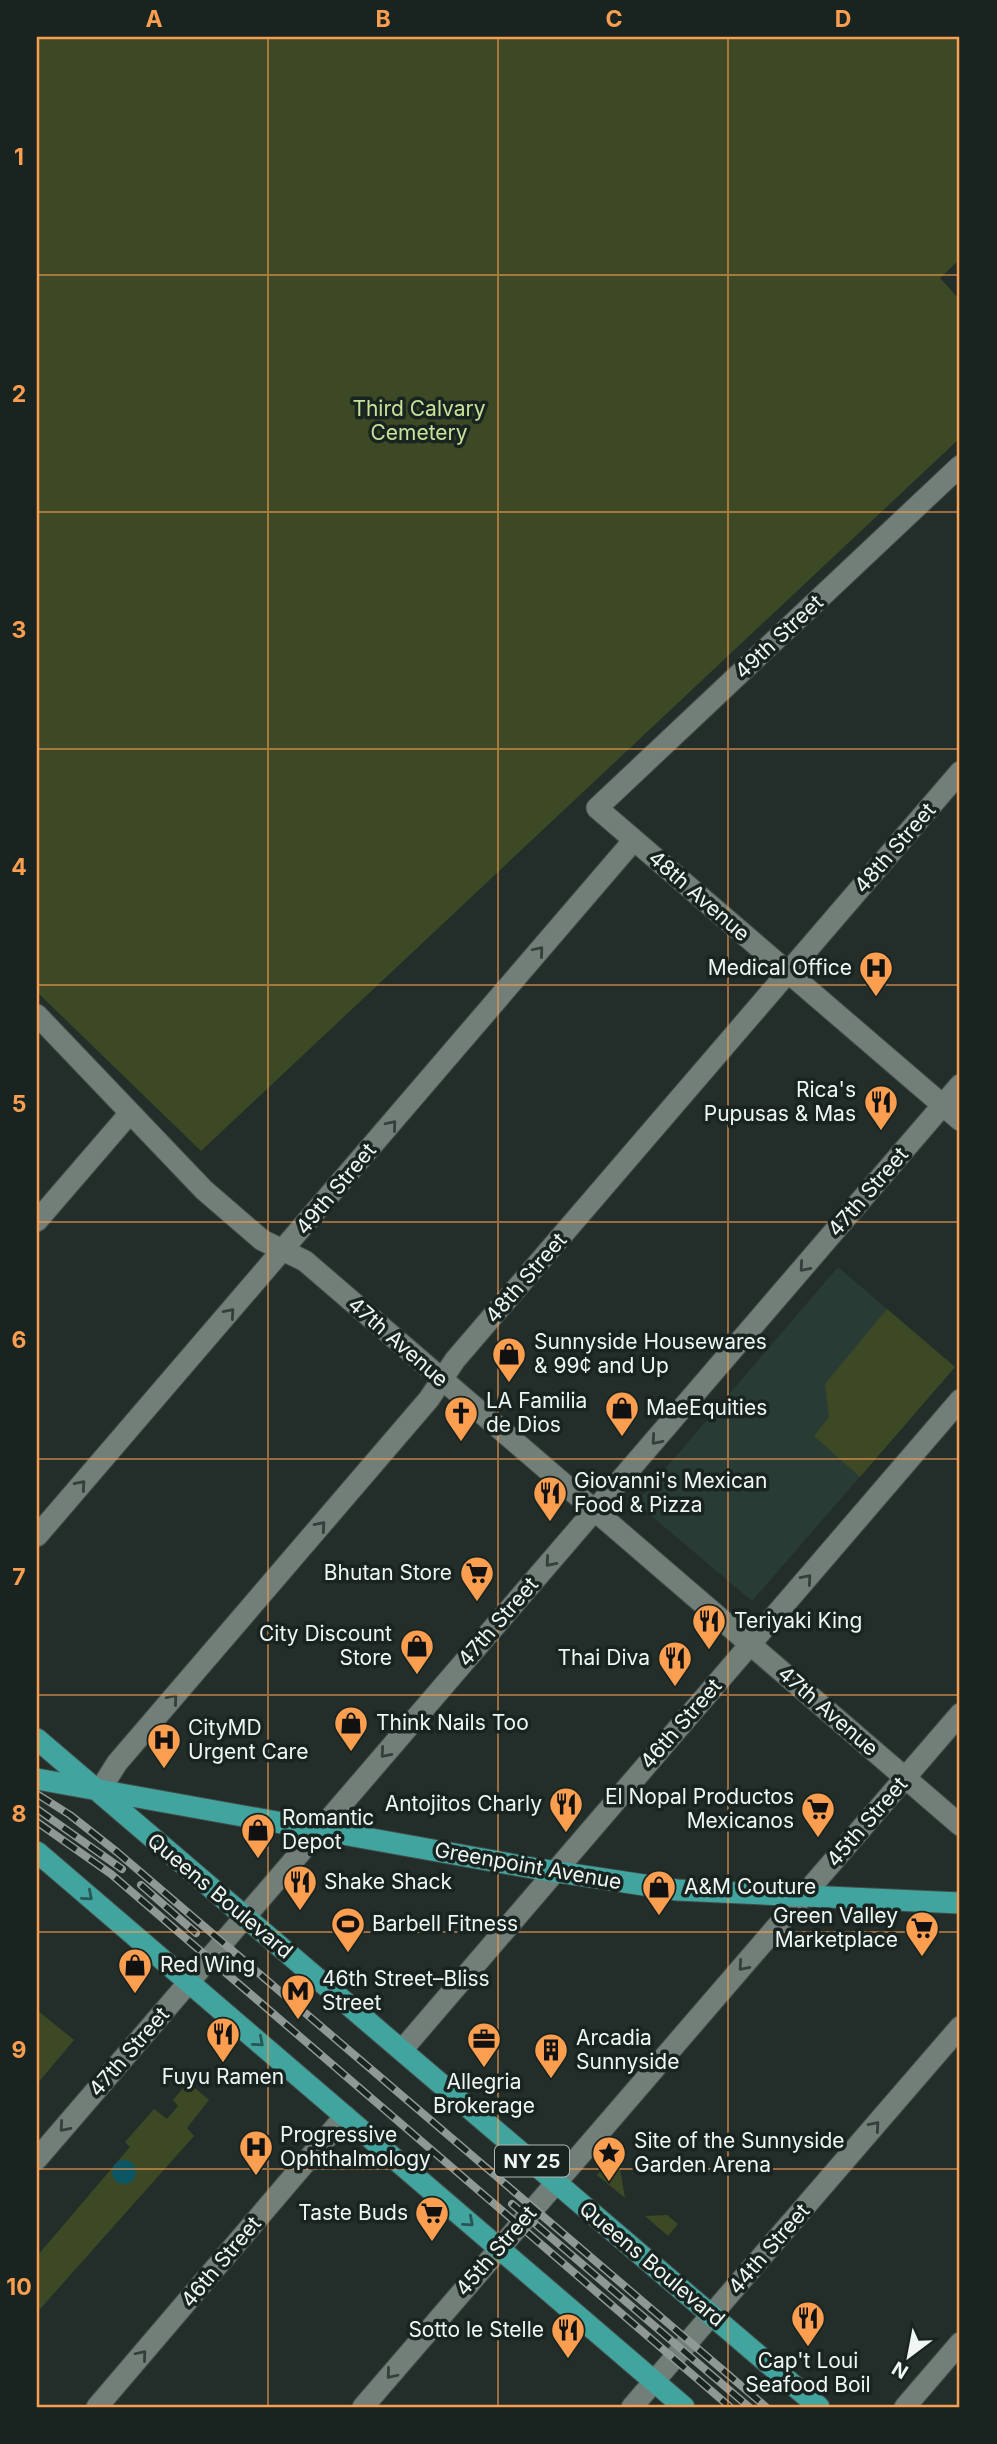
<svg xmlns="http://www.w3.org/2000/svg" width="997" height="2444" font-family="Inter,sans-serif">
  <rect width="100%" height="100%" fill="#232e2a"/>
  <!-- built -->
  <path fill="#293b35" d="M838 1267 955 1367 752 1601 636 1503Z"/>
  <!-- green -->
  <path fill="#3c4924" d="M37 37H960V259L940 278 960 300V438L201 1151 37 992Z
    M887 1309 955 1367 860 1477 814 1436 829 1417 825 1384Z
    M37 2010 74 2040 37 2084Z
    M188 2082 209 2100 187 2128 194 2136 40 2309 37 2307V2256L130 2147 125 2142 154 2109 167 2119 178 2106 173 2100Z
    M607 2163 620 2169 625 2198 597 2175Z
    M667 2215 678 2224 668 2236 645 2216Z"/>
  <!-- water -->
  <path fill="#0d5765" d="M112 2172a12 12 0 1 1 24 0a12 12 0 1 1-24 0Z"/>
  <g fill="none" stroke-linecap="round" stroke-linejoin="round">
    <!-- minor casing -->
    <g stroke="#424c48" stroke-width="23">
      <path id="minor" d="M960 466 597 808 960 1120
        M37 1015 204 1190 262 1240 305 1261 960 1825
        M37 1221 130 1113
        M37 1536 634 840
        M100 1790 117 1763 429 1399 455 1360 960 772
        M402 2050 960 1400
        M37 2159 960 1085
        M97 2407 345 2116
        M363 2407 960 1714
        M632 2407 960 2027
        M905 2407 960 2343"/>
    </g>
    <!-- major casing -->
    <g stroke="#424c48" stroke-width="23">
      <path id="major" d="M37 1739 819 2407
        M37 1779 538 1869 677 1890 960 1903
        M37 1852 684 2407"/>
    </g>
    <!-- minor -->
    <use href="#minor" stroke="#727f79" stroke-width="21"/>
    <!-- major -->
    <use href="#major" stroke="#41a49f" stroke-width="21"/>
    <!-- rail casing -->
    <g stroke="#909895" stroke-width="8">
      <path id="rail" d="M37 1794 70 1815 117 1852 766 2407
        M37 1809 122 1869
        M37 1822 111 1874 730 2407
        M141 1885 196 1933
        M512 2204 749 2407"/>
    </g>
    <!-- rail -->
    <use href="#rail" stroke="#192420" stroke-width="5" stroke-dasharray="16" stroke-linecap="butt"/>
  </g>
  <!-- one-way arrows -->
  <defs><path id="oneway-chevron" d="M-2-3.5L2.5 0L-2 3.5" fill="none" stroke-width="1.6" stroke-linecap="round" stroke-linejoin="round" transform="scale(1.75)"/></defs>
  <g stroke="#343f3b">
    <use href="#oneway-chevron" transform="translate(539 951) rotate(-50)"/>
    <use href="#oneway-chevron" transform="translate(392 1125) rotate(-50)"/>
    <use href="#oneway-chevron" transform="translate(804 1267) rotate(131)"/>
    <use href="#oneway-chevron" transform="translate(230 1313) rotate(-49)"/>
    <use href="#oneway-chevron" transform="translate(656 1440) rotate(131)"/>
    <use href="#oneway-chevron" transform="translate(81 1485) rotate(-49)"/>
    <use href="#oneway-chevron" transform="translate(321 1526) rotate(-49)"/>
    <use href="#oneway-chevron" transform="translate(550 1562) rotate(131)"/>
    <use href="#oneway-chevron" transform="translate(807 1579) rotate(-49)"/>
    <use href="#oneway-chevron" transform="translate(173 1699) rotate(-50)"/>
    <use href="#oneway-chevron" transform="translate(385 1753) rotate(131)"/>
    <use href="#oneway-chevron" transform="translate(743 1966) rotate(131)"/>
    <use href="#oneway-chevron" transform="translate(875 2126) rotate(-49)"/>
    <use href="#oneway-chevron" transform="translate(64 2127) rotate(131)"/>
    <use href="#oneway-chevron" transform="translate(142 2355) rotate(-50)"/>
    <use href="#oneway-chevron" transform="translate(391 2374) rotate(130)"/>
  </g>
  <g stroke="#295753">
    <use href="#oneway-chevron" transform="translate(88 1896) rotate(41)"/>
    <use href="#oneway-chevron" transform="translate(259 2042) rotate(41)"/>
    <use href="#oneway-chevron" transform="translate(469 2222) rotate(41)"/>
  </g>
  <!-- grid -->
  <path fill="none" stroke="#fb9e50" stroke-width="2" stroke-opacity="0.55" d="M268 37V2407M498 37V2407M728 37V2407M37 275H960M37 512H960M37 749H960M37 985H960M37 1222H960M37 1459H960M37 1695H960M37 1932H960M37 2169H960"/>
  <!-- icons -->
  <defs>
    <g id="hospital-pin" transform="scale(1.75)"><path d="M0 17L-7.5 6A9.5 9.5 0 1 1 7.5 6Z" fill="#fb9e50" stroke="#192420"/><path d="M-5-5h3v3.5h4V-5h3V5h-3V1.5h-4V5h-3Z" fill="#111"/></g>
    <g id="restaurant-pin" transform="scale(1.75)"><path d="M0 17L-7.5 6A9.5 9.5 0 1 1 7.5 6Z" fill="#fb9e50" stroke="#192420"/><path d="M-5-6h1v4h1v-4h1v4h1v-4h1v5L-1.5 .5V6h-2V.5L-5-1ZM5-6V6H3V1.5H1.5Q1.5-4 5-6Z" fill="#111"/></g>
    <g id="shop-pin" transform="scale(1.75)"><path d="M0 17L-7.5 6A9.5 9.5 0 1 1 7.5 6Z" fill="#fb9e50" stroke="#192420"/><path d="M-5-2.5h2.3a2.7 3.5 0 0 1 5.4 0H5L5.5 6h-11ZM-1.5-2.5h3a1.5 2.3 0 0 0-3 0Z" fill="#111"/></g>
    <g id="church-pin" transform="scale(1.75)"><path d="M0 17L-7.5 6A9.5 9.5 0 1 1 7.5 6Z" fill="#fb9e50" stroke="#192420"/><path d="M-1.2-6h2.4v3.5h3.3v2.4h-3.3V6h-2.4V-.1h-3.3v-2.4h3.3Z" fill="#111"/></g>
    <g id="supermarket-pin" transform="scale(1.75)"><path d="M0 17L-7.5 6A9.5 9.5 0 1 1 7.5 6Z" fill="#fb9e50" stroke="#192420"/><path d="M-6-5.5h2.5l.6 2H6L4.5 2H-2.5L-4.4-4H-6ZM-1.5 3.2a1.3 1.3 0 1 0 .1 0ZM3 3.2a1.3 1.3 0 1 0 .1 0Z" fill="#111"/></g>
    <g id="stadium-pin" transform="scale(1.75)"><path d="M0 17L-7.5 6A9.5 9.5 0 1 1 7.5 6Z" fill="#fb9e50" stroke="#192420"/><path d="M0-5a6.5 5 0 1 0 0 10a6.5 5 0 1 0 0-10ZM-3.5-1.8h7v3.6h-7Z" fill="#111"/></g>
    <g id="metro-pin" transform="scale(1.75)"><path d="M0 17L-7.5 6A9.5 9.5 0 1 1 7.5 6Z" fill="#fb9e50" stroke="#192420"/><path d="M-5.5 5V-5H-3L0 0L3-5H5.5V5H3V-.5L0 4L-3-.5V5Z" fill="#111"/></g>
    <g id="office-pin" transform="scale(1.75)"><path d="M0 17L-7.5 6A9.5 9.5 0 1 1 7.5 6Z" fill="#fb9e50" stroke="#192420"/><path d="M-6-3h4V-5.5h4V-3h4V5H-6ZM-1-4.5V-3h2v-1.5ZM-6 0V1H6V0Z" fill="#111"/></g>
    <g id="building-pin" transform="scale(1.75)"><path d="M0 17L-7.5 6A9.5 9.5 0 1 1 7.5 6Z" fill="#fb9e50" stroke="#192420"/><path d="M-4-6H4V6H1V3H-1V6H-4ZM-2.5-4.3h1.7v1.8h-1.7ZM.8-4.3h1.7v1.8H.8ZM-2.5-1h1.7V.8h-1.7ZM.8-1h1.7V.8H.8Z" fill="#111"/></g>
    <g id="sight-pin" transform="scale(1.75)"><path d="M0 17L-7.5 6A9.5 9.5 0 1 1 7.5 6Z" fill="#fb9e50" stroke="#192420"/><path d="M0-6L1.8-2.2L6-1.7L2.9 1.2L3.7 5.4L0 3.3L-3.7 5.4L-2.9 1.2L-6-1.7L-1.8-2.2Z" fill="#111"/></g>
  </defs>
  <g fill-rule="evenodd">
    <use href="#hospital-pin" x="876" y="968"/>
    <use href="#restaurant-pin" x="881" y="1102"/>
    <use href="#shop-pin" x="509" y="1354"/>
    <use href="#shop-pin" x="622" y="1408"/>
    <use href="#church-pin" x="461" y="1413"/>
    <use href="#restaurant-pin" x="550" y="1493"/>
    <use href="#supermarket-pin" x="477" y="1573"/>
    <use href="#restaurant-pin" x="709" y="1621"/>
    <use href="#shop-pin" x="417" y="1646"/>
    <use href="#restaurant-pin" x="675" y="1658"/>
    <use href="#shop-pin" x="351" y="1723"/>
    <use href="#hospital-pin" x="164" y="1740"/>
    <use href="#restaurant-pin" x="566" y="1804"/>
    <use href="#supermarket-pin" x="818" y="1809"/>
    <use href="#shop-pin" x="258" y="1830"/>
    <use href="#restaurant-pin" x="300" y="1882"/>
    <use href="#shop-pin" x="659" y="1887"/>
    <use href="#stadium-pin" x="348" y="1924"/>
    <use href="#supermarket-pin" x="922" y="1928"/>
    <use href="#shop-pin" x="135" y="1965"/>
    <use href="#metro-pin" x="298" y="1991"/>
    <use href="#restaurant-pin" x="223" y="2034"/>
    <use href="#office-pin" x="484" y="2039"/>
    <use href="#building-pin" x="551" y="2050"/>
    <use href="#hospital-pin" x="256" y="2147"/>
    <use href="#sight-pin" x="609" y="2153"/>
    <use href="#supermarket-pin" x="432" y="2213"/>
    <use href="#restaurant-pin" x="808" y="2318"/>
    <use href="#restaurant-pin" x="568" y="2330"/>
  </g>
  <g text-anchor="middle" stroke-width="7" stroke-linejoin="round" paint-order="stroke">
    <!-- shield labels -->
    <rect fill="#192420" stroke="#afb7b4" stroke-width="2" x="495" y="2145.5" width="74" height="31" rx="5"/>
    <g font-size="19" font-weight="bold" fill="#eff6f3">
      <text x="532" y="2168">NY 25</text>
    </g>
    <!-- park labels -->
    <g font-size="21" fill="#c7e299" stroke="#192420">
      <text x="419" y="416">Third Calvary<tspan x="419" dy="24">Cemetery</tspan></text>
    </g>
    <!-- street labels -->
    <g font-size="21" fill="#eff6f3" stroke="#192420">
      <text transform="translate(779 637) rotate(-43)" y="7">49th Street</text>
      <text transform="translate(895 848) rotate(-49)" y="7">48th Street</text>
      <text transform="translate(699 896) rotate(41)" y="7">48th Avenue</text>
      <text transform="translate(336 1189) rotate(-50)" y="7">49th Street</text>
      <text transform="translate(868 1192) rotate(-49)" y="7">47th Street</text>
      <text transform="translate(526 1278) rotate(-49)" y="7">48th Street</text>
      <text transform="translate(398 1342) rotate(41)" y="7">47th Avenue</text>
      <text transform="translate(498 1622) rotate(-49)" y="7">47th Street</text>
      <text transform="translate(828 1711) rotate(41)" y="7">47th Avenue</text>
      <text transform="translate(681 1724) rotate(-49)" y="7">46th Street</text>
      <text transform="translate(867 1822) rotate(-49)" y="7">45th Street</text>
      <text transform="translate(528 1866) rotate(10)" y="7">Greenpoint Avenue</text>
      <text transform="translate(220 1896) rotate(40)" y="7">Queens Boulevard</text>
      <text transform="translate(129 2052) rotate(-49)" y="7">47th Street</text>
      <text transform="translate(769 2249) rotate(-49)" y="7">44th Street</text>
      <text transform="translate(496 2251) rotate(-49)" y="7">45th Street</text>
      <text transform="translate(221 2262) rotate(-50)" y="7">46th Street</text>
      <text transform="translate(652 2264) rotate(40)" y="7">Queens Boulevard</text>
    </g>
    <!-- poi labels -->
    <g font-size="21" fill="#eff6f3" stroke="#192420" text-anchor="start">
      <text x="852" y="975" text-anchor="end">Medical Office</text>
      <text x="856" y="1097" text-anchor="end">Rica's<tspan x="856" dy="24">Pupusas &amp; Mas</tspan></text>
      <text x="534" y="1349">Sunnyside Housewares<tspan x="534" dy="24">&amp; 99¢ and Up</tspan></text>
      <text x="486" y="1408">LA Familia<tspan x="486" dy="24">de Dios</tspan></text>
      <text x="646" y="1415">MaeEquities</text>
      <text x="574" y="1488">Giovanni's Mexican<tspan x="574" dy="24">Food &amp; Pizza</tspan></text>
      <text x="452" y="1580" text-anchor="end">Bhutan Store</text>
      <text x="734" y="1628">Teriyaki King</text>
      <text x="392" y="1641" text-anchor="end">City Discount<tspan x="392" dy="24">Store</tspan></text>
      <text x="650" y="1665" text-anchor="end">Thai Diva</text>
      <text x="376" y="1730">Think Nails Too</text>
      <text x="188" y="1735">CityMD<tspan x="188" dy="24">Urgent Care</tspan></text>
      <text x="794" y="1804" text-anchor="end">El Nopal Productos<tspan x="794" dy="24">Mexicanos</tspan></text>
      <text x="542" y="1811" text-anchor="end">Antojitos Charly</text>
      <text x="282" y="1825">Romantic<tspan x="282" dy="24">Depot</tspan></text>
      <text x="324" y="1889">Shake Shack</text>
      <text x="684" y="1894">A&amp;M Couture</text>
      <text x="898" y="1923" text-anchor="end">Green Valley<tspan x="898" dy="24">Marketplace</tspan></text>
      <text x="372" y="1931">Barbell Fitness</text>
      <text x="160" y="1972">Red Wing</text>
      <text x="322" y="1986">46th Street–Bliss<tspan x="322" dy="24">Street</tspan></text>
      <text x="576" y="2045">Arcadia<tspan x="576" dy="24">Sunnyside</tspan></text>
      <text x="223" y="2084" text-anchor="middle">Fuyu Ramen</text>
      <text x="484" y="2089" text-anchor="middle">Allegria<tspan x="484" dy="24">Brokerage</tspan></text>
      <text x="280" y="2142">Progressive<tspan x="280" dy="24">Ophthalmology</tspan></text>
      <text x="634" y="2148">Site of the Sunnyside<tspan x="634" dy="24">Garden Arena</tspan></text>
      <text x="408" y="2220" text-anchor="end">Taste Buds</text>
      <text x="544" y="2337" text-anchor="end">Sotto le Stelle</text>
      <text x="808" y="2368" text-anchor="middle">Cap't Loui<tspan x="808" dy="24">Seafood Boil</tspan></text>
    </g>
  </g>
  <!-- border -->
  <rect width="997" height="2444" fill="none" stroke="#192420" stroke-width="77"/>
  <!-- north arrow -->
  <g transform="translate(909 2356) rotate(212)" stroke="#192420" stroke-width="5" paint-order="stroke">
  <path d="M0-5L12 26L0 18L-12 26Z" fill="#eff6f3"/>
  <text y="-10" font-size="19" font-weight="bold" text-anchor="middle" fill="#eff6f3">N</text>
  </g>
  <rect x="38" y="38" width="920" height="2368" fill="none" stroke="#fb9e50" stroke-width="2.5"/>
  <g font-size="23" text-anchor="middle" font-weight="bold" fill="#fb9e50">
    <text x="154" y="27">A</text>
    <text x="383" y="27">B</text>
    <text x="614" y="27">C</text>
    <text x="843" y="27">D</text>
    <text x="19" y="165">1</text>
    <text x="19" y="402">2</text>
    <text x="19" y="638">3</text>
    <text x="19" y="875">4</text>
    <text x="19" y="1112">5</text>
    <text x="19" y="1348">6</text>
    <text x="19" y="1585">7</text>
    <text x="19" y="1822">8</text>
    <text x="19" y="2058">9</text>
    <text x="19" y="2295">10</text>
  </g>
</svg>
